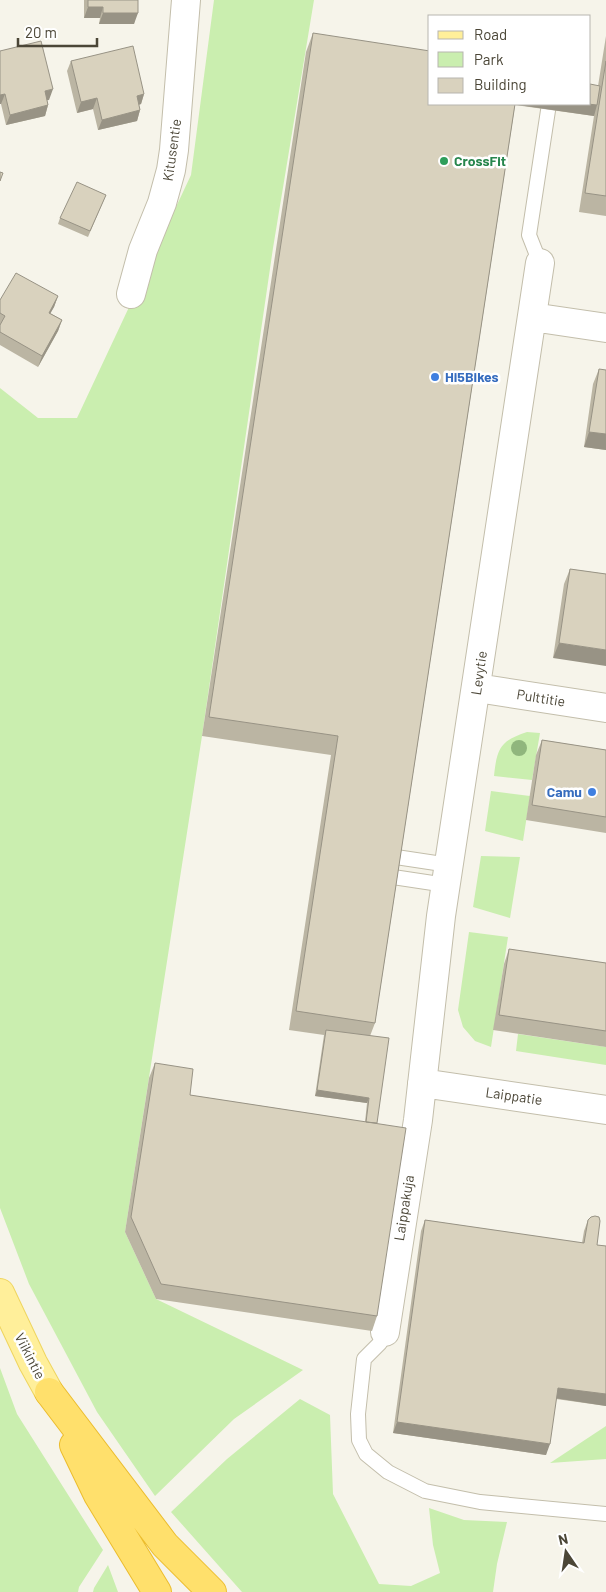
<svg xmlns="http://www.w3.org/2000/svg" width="606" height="1592" font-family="Barlow,sans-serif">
  <rect width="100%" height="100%" fill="#f6f4ea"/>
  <!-- green -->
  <path fill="#caeeaf" d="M214 0H314L273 248 202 736 125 1232 156 1299 303 1370 234 1419 155 1496 97 1412 29 1284 0 1208V388L38 418H77L191 175Z
    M527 732 540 733 532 780 494 776C497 748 500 741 527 732Z
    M491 791 530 796 523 841 485 831Z
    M481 856 520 857 510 918 473 907Z
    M469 932 508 937 491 1047 475 1041 463 1027 458 1010Z
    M518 1034 606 1047V1065L516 1051Z
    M0 1368 17 1414 103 1550 79 1587 78 1592H0Z
    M300 1399 330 1415 333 1494 379 1584 411 1586 440 1573 433 1545 429 1508 464 1520 507 1522 497 1564 493 1592H242L171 1512 227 1459Z
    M606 1426V1459L550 1463Z
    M108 1565 118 1592H93L94 1588Z"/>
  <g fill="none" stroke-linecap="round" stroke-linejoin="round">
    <!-- lane casing -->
    <g stroke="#c3beab" stroke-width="16">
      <path id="lane" d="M540 263 529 235 549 104
        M396 857 449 865
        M393 877 446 885
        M385 1332 380 1343 364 1359 358 1414 359 1440 366 1454 388 1472 425 1491 480 1502 606 1514"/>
    </g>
    <!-- street casing -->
    <g stroke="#c3beab" stroke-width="30">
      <path id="street" d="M131 294 143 250 162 203 171 170 174 150 186 0
        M532 317 606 328
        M477 688 606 708
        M422 1083 606 1110
        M385 1332 418 1120 441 916 540 263"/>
    </g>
    <!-- primary casing -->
    <g stroke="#efd55f" stroke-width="30">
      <path id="primary" d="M0 1293 33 1363 49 1392"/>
    </g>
    <!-- highway casing -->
    <g stroke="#ecbd2e" stroke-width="30">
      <path id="highway" d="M49 1392 165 1545 212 1592
        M74 1445 98 1495 157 1592"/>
    </g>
    <!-- lane -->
    <use href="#lane" stroke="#fff" stroke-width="14"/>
    <!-- street -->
    <use href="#street" stroke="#fff" stroke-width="28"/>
    <!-- primary -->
    <use href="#primary" stroke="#ffef9a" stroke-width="28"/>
    <!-- highway -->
    <use href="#highway" stroke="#ffe06c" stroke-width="28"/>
  </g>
  <!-- trees -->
  <circle fill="#90b67d" cx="519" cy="748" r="8"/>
  <!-- wall -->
  <path fill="#bbb5a3" d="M84 0H140H138L134 24H99L100 18H84Z
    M313 33 430 104 598 86 606 36V216L579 212 594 116 515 105 375 1023 370 1036 377 1123V1316L372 1331 156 1299 125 1232 149 1078 155 1063 190 1095 365 1122 367 1103 315 1096 324 1035 289 1030 331 755 202 736 306 52Z
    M0 51 49 100H47L48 105 45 116 6 125 1 104H0Z
    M71 61 144 94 141 104 139 105 140 110 137 121 98 130 93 109 77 113 67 71Z
    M106 195 88 237 58 224 60 218Z
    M58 296 54 307 50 313 62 320 58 331 38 367 0 345V300Z
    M599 369 606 450 584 447 593 384Z
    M570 569 606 574 553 658 564 584Z
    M542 740 606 750V833L526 820 536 755Z
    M509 949 606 963V1047L493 1030 504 964Z
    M425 1220 582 1243 584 1231 588 1220 597 1245 606 1246V1406L556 1399 546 1455 393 1433 421 1231Z"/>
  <!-- shaded-wall -->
  <path fill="#989385" d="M88 7H103L100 18H84Z
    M103 13H138L134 24H99Z
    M53 89 49 100 41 101 45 91Z
    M5 94 1 104H0V95Z
    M144 94 141 104 133 106 137 96Z
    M97 98 93 109 77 113 81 102Z
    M511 104H588L597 105 594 116Z
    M48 105 45 116 6 125 10 115Z
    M140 110 137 121 98 130 102 120Z
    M58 296 54 307 45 323 49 313Z
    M62 320 58 331 38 367 42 356Z
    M589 432 606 434V450L584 447Z
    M559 643 606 650V666L553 658Z
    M317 1090 369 1098 367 1103 315 1096Z
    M558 1388 606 1394V1406L554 1398Z
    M397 1422 550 1444 546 1455 393 1433Z"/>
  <!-- building -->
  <path fill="#d9d2be" stroke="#989385" d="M88 0H138V13H103V7H88Z
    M313 33 430 51V104H515L375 1023 296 1011 338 736 209 717Z
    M41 41 53 89 45 91 48 105 10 115 5 94 0 95V51Z
    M133 46 144 94 137 96 140 110 102 120 97 98 81 102 71 61Z
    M606 61V196L585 193Z
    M590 84 600 86 597 105 588 104H590Z
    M0 172 3 173 0 181Z
    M77 182 106 195 90 231 60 218Z
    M16 273 58 296 49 313 62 320 42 356 0 332V325L5 316 0 313V300Z
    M599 369 606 370V434L589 432Z
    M570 569 606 574V650L559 643Z
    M542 740 606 750V817L532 805Z
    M509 949 606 963V1031L499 1015Z
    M326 1030 389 1038 377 1123 366 1122 369 1098 317 1090Z
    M155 1063 193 1069 190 1095 406 1128 377 1316 161 1284 131 1217Z
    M595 1216 599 1217 600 1221 597 1245 606 1246V1394L558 1388 550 1444 397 1422 425 1220 584 1243 588 1220 591 1217Z"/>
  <!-- markers -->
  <circle fill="#2e9e5b" stroke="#fff" stroke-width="2" cx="444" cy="161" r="5"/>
  <g fill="#3f7fe0" stroke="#fff" stroke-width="2">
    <circle cx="435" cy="377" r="5"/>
    <circle cx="592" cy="792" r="5"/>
  </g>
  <g text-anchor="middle" stroke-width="5" stroke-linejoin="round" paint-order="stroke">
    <!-- street labels -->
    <g font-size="14" fill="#4b4637" stroke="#fff">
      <text transform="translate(172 150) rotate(-82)" y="5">Kitusentie</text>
      <text transform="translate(479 673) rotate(-82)" y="5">Levytie</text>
      <text transform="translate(541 698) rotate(9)" y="5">Pulttitie</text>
      <text transform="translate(514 1096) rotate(8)" y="5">Laippatie</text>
      <text transform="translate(404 1208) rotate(-81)" y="5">Laippakuja</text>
      <text transform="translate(30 1356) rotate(63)" y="5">Viikintie</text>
    </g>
    <!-- leisure labels -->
    <g font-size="14" font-weight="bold" fill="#27864d" stroke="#fff" text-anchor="start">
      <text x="454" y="166">CrossFit</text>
    </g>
    <!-- shop labels -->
    <g font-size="14" font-weight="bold" fill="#366cbe" stroke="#fff" text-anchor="start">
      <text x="445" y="382">Hi5Bikes</text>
      <text x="582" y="797" text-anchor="end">Camu</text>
    </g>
  </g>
  <!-- legend -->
  <rect x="428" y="15" width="162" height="90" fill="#ffffff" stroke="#b7b5af"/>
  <rect x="438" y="31" width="25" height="8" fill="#ffef9a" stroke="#b7b5af"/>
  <text x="474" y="40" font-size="15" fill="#4b4637">Road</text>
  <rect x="438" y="52" width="25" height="15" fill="#caeeaf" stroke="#b7b5af"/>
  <text x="474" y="65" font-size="15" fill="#4b4637">Park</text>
  <rect x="438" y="78" width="25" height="15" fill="#d9d2be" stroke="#b7b5af"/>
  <text x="474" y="90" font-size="15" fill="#4b4637">Building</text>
  <!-- north arrow -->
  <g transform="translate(566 1552) rotate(347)" stroke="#ffffff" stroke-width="4" paint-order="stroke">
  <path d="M0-4L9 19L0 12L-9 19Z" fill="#4b4637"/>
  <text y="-8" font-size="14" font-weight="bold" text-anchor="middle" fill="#4b4637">N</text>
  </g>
  <!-- scale -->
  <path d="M18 38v8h79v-8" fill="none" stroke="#4b4637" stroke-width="2.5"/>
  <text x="25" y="38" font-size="15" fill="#4b4637" stroke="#ffffff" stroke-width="4" paint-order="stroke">20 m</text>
</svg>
